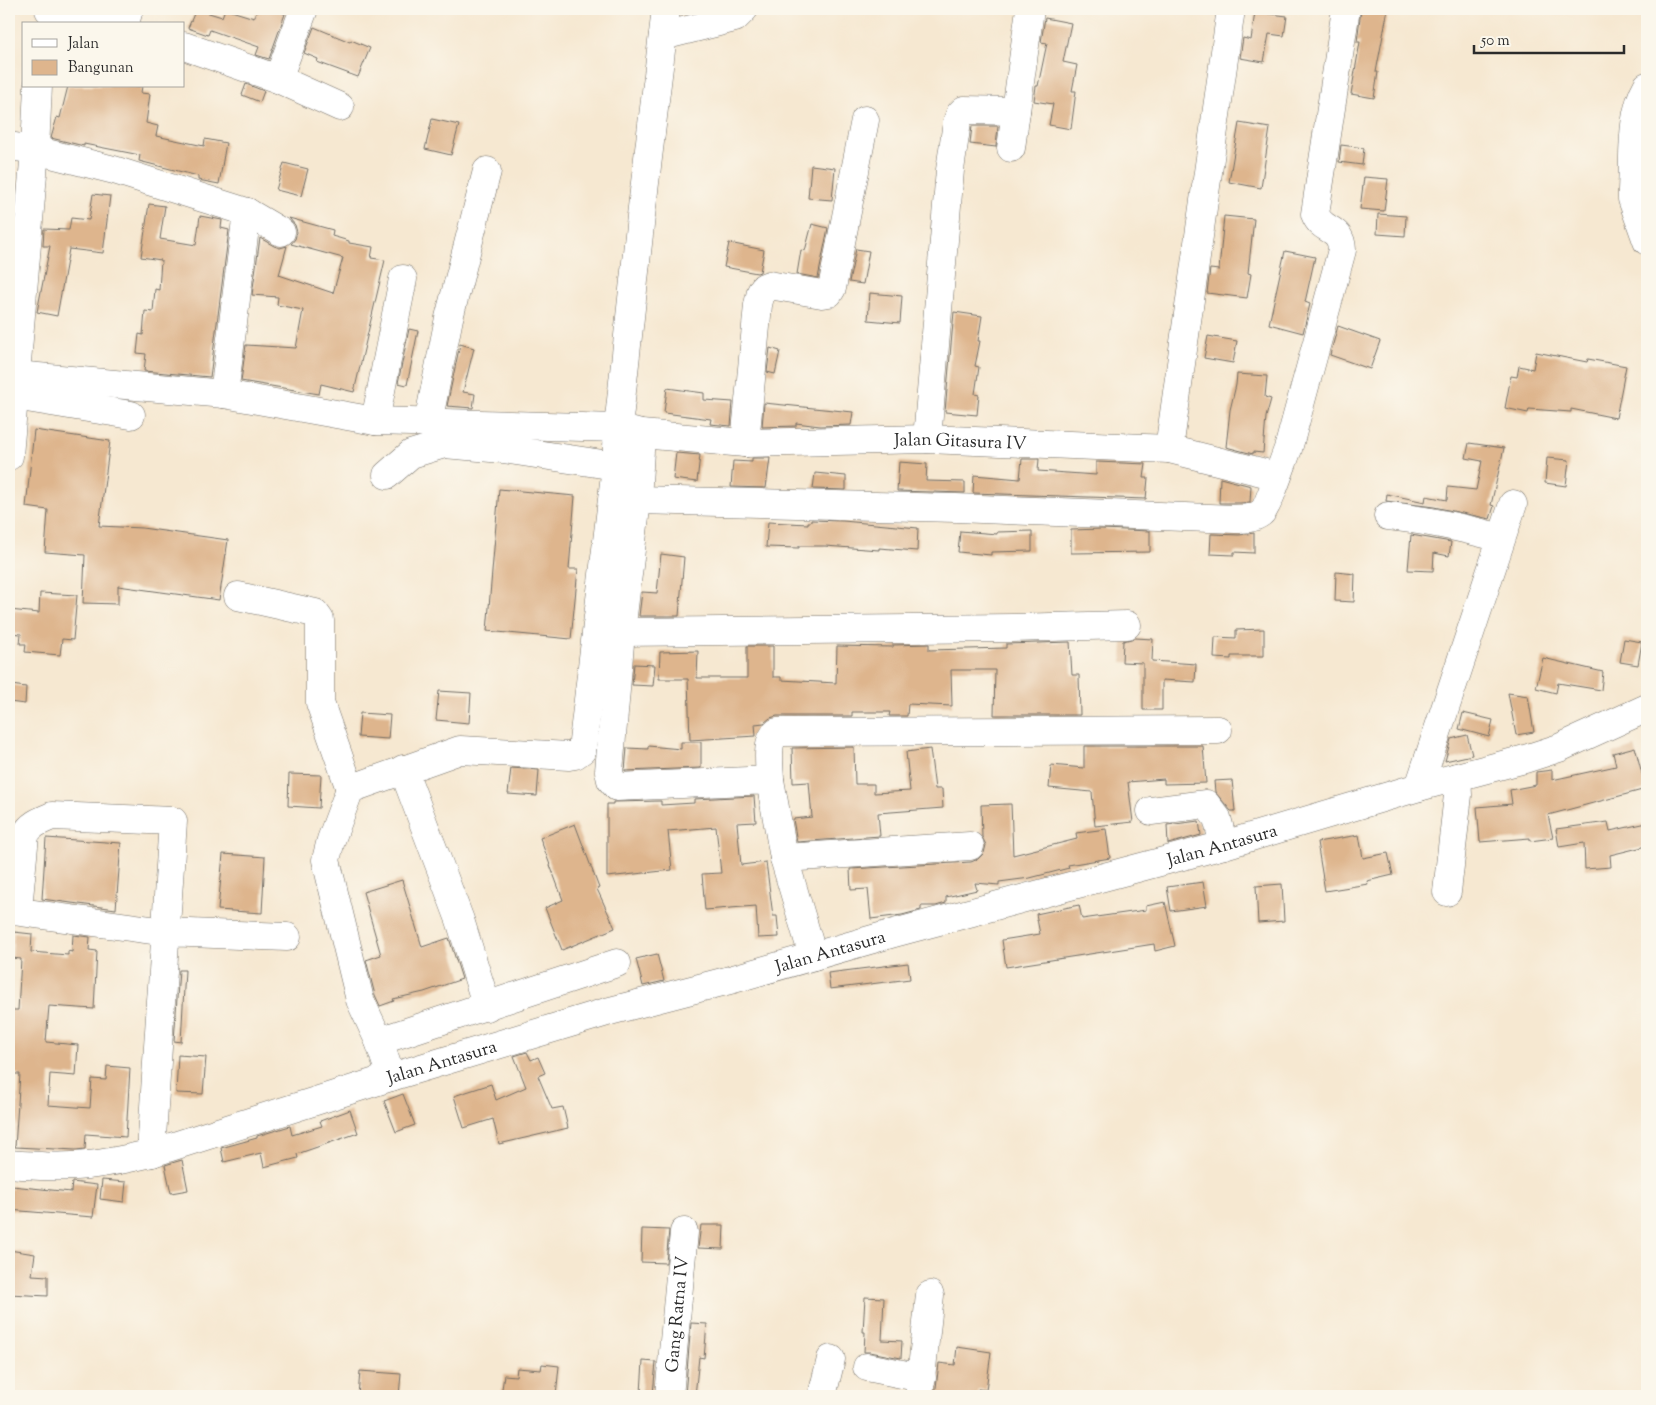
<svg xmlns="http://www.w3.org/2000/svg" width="1656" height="1405" font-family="'Sorts Mill Goudy',serif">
  <rect width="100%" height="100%" fill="#fbf7ec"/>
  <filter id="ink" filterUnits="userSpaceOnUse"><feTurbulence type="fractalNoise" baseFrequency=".02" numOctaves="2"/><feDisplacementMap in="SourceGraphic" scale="10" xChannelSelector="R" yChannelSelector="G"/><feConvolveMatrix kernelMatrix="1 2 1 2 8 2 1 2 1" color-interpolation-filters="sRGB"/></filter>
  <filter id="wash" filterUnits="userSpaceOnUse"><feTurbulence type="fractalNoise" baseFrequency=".0096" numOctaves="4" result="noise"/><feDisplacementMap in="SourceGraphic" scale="20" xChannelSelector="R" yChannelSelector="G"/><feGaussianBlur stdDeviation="1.12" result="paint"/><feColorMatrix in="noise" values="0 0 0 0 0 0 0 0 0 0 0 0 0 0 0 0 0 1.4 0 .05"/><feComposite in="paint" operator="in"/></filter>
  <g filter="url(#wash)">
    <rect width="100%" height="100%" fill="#f6e8d1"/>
    <g id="blocks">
      <!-- building -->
      <path fill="#deb58d" d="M196 9 222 17 225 9 254 18 258 9H282L280 12 285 14 269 59 256 55 259 47 210 30 208 35 188 28Z
        M1361 9H1388L1376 72H1378L1374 98 1351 94 1360 42H1357Z
        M1255 12 1287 16 1284 36 1269 34 1264 62 1240 58 1243 38 1251 40Z
        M1045 18 1071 23 1063 62 1077 65 1072 91H1076L1071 129 1049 125 1053 104 1034 101 1036 86H1038L1047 43 1041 42Z
        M314 27 350 42 351 40 370 48 358 77 317 62 318 59 304 53Z
        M246 84 264 91 260 102 242 95Z
        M68 86H142L141 93 150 94 146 123 158 126 156 136 204 146 205 139 226 143 219 184 198 180V176L139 161 140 155 84 144V146L51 138 57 117 60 118Z
        M432 119 459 125 451 155 425 149Z
        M1239 123 1270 128 1261 188 1229 182Z
        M972 126H998L996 147 970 144Z
        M1341 145 1364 148 1362 165 1339 162Z
        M284 163 308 169 301 196 276 190Z
        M811 165 835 168 832 200 808 198Z
        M1364 177 1388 179 1384 211 1360 209Z
        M93 194 110 196 103 253 69 249 57 316 37 312 50 246H43L44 229 69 230 71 218 89 220Z
        M149 204 165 206 160 239 196 245 200 216 222 220 221 228 229 230 210 377 144 371 146 354 137 353 139 334 143 335 145 311 153 312 155 289 159 290 161 260 141 257Z
        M1378 214 1406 216 1405 236 1377 234Z
        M1224 216 1254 219 1248 273 1251 274 1247 298 1207 293 1210 269 1219 270Z
        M289 218 333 230 332 236 349 241V243L373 247 371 258 385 260 354 392 321 384 319 394 241 381 246 345 296 348 303 310 277 305 278 297 252 295 260 238 274 246 280 248 287 246 279 275 333 293 343 258 291 244 295 239 297 232 295 225Z
        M812 224 828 228 818 278 797 274 801 250 805 251Z
        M729 243 764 250 760 272 757 273 724 267Z
        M856 249 869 251 863 284 849 282Z
        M1285 251 1315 257 1305 302 1310 304 1303 333 1269 324Z
        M870 293 902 296 900 323 868 320Z
        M954 312 982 316 978 341H980L975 366 979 367 975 394 979 395 977 415 945 412Z
        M1338 326 1380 341 1370 369 1330 355Z
        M409 329 418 331 407 385 398 383Z
        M1208 336 1237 341 1233 363 1204 358Z
        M460 344 474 348 463 392 475 394 473 408 447 406Z
        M770 348 780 351 775 374 767 372Z
        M1536 352 1587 362 1588 359 1626 366 1616 418 1571 409V412L1529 409 1528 413 1505 408 1511 376 1517 377 1519 366 1533 369Z
        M1237 374 1267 376 1265 397 1271 399 1266 417 1263 453 1253 452V454L1226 447 1230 410 1236 385Z
        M667 388 704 393V400L733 402 731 426 710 424 711 419 664 413Z
        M764 403 853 412 851 425 820 426 796 423V426L762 427Z
        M34 430 110 441 99 526 142 528 228 540 219 600 118 586V604L83 603 85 555 45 552 48 510 26 507Z
        M1469 443 1504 448 1491 505 1494 506 1490 519 1434 507 1386 501 1387 494 1425 502 1426 496 1447 500 1448 487 1476 490 1482 461 1466 458Z
        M676 453 700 455 697 482 673 479Z
        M752 458H770L766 488 731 487 733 461 752 462Z
        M1547 458 1569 460 1566 486 1545 483Z
        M1022 459H1039L1038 471 1096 475V462L1146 464 1144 478H1148L1146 499 973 493 974 475 1020 479Z
        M899 462 927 464 926 481 965 482V493L897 491Z
        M815 473 846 476V490L813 489Z
        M1220 478 1251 486 1250 502 1241 503H1219Z
        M499 489 575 496 569 569H578L571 639 487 631Z
        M811 520 843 521 918 528 917 551 879 548V550L825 546H799V548L766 547 768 522 808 524V522H811Z
        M1101 529 1150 531V552L1071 553V530Z
        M960 531 997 534V532L1032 531V551L991 552V555L958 552Z
        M1254 533V553L1234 552V555L1210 554 1211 534 1239 535Z
        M1411 535 1451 542 1449 556 1434 553 1433 571 1408 570Z
        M661 554 684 557 679 616H639L642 592 657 593Z
        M1336 572 1355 574 1354 602 1335 601Z
        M40 593 77 595 73 640 62 639 60 655 25 652 26 644H20L21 634 9 633V610L39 613Z
        M1264 629V656H1231V659L1214 658 1215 637 1236 638V630Z
        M1135 638 1153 639 1152 661 1196 664 1195 682 1162 680V710H1143V663L1122 662 1123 641Z
        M1624 639 1642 642 1638 665 1620 662Z
        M1070 642 1072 675H1079L1080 715H994L995 670H951L952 706 908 704 907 716H889L890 712H852V716H777L770 718 764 723 755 724 756 736 690 740 688 679H659L660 652 698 651 697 678H747V646H773V677H781V680L836 683 837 646 893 647V645L929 644V650L1006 648V644Z
        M1543 658 1603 672 1601 690 1558 683 1556 693 1536 688Z
        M634 664 655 665 653 686 632 685Z
        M11 685 26 687 25 704 9 702Z
        M439 691 471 693 469 723 436 720Z
        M1508 693 1528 696 1534 732 1516 735Z
        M360 713 390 715 388 739 358 737Z
        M1463 713 1493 720 1489 737 1459 729Z
        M1467 735 1472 755 1445 761 1451 739Z
        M681 742H701V768L625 771 627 748 648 749V746L681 749Z
        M1084 746H1203L1206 783 1164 784V779L1128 782 1133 822 1095 826 1092 792 1049 788 1051 765 1084 768Z
        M854 747 855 784H874V793L910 791 906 752 930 749 935 789H942L943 808 878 813 880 836 797 842 793 819 812 817 809 782 793 783 792 748Z
        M1635 747 1646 789 1548 815 1553 838 1530 841V838L1480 842 1477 807 1512 804 1510 790 1536 785V772L1552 770V780L1616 766 1613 753Z
        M511 768 539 770 537 796 508 794Z
        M289 774 321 775 319 808 288 806Z
        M1232 780 1235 811H1231L1215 792 1214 781Z
        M754 796 756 822 737 823 741 865 766 862 773 916H777L779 937 758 938 756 906 705 910 702 874 721 873 716 827 668 831 672 870 607 877V804H613V802L661 801V805L694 803V799Z
        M1011 804 1013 855 1077 839 1076 833 1106 829 1110 858 1068 865 1069 868 1030 878 999 882V885L975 883 977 890 946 897V903L936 906H921V910L902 915 871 919 868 889 851 890 850 869 971 862 978 859 984 853 986 845 982 837 981 805Z
        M1199 821 1201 835 1168 844 1167 825Z
        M1608 822 1610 831 1647 823V846L1610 855 1611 867 1585 869 1584 843 1559 847 1556 829Z
        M575 824 599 888 597 889 615 928 562 950 545 908 563 900 540 838Z
        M1359 835 1363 858 1388 853 1393 875 1367 881 1368 884 1325 891 1317 842Z
        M46 838 121 843 116 909 42 899Z
        M223 854 265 857 262 913 218 910Z
        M402 880 422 947 449 938 462 979 424 992 393 999 394 1001 380 1006 375 995 366 960 381 955 363 892Z
        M1203 882 1207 906 1171 911 1167 887Z
        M1282 884 1284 921 1258 923 1256 886Z
        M1165 902 1175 946 1155 951 1154 944 1006 967 1002 940 1040 934 1036 914 1079 905 1082 919 1146 910V906Z
        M14 932 32 934 31 952 68 955V951L72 952 73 935 90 937 89 950 97 951 94 1009 49 1006 46 1042 78 1045 76 1076 50 1074 48 1105 90 1108 92 1079 106 1080 107 1066 130 1068 126 1137 86 1134 85 1149 76 1150 15 1147 20 1074H9V1010H18L21 959 12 958Z
        M657 954 664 981 643 986 636 959Z
        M908 963 910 979 830 989 828 973Z
        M179 970H185L181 1042 174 1041Z
        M527 1052 531 1060 538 1057 545 1073 538 1076 552 1109 563 1107 568 1128 499 1144 493 1119 464 1128 454 1096 491 1084 496 1100 526 1087 514 1056Z
        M178 1055 206 1057 203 1094 176 1093Z
        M403 1094 415 1125 396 1132 384 1101Z
        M350 1110 358 1133 297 1154 298 1158 264 1167 261 1153 224 1162 221 1148 257 1138V1136L290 1126 292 1135 322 1126 320 1121Z
        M182 1160 188 1190 171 1193 165 1165Z
        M102 1180 126 1182 124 1202 100 1199Z
        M72 1182 97 1185 93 1217 9 1210V1189H12V1186L71 1192Z
        M701 1225H724L723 1249 698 1248Z
        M642 1229 669 1230 666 1263 641 1262Z
        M9 1250 35 1254 32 1275 48 1276V1296L9 1294Z
        M865 1297 884 1298 882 1340 902 1341 901 1358 870 1352H864L865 1332H863Z
        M691 1323 707 1324 704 1358 699 1357 695 1396H685Z
        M957 1347 991 1352 986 1390 978 1389 977 1396H935L939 1363 955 1365Z
        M643 1361 656 1362 653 1394 641 1393Z
        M542 1364 559 1366 556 1396H501L504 1375 516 1376 517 1368 541 1370Z
        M360 1371 401 1374 399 1396H358Z"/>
    </g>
  </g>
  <g filter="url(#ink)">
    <use href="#blocks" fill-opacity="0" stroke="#726d65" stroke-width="1"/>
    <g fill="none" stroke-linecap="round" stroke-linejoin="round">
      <!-- minor casing -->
      <g stroke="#726d65" stroke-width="29">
        <g id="minor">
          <path d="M49 10 112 24"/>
          <path d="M125 24 129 9"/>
          <path d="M663 36 735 18 744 9"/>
          <path d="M184 46 278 79 340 107"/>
          <path d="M278 79 304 9"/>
          <path d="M1647 86C1630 115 1634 156 1632 190V199L1647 241"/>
          <path d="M9 146 35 150 114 170 247 212 281 232"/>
          <path d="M1011 148 1016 111"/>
          <path id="s1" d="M16 375 224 394 375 421 618 428 641 434 745 443 927 439 1169 449 1277 476"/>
          <path d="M224 394 247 212"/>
          <path d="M14 396 131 415"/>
          <path d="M375 421 403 279"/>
          <path d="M428 423 449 318 487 171"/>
          <path d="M641 434 637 500 621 632 609 771 611 780 617 787 770 780 784 858 813 956"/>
          <path d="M927 439 950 170 957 122 960 114 964 110 1016 111 1030 9"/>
          <path d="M745 443 758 305 761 292 764 287 769 285 822 294 829 293 832 288 865 120"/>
          <path d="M1169 449 1231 9"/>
          <path d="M9 456 35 150 38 86"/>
          <path d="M387 475 411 454 444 444 503 449 616 466"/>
          <path d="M637 500 956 508 1235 519C1244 519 1253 519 1261 513 1268 508 1283 461 1288 449L1342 250C1341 225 1322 233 1315 214L1346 9"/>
          <path d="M1388 516C1427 520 1464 528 1501 538"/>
          <path d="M238 596 315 613 320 620V703L350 789"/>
          <path d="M621 632 1012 628 1127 625"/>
          <path d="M403 769 460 920 487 1007"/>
          <path d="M770 780C770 767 765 741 777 732L1218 730"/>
          <path d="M1419 787 1513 504"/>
          <path d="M1151 811 1206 804 1217 818 1224 845"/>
          <path d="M784 858 970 846"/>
          <path d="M1447 892 1458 795 1457 777"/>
          <path d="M379 1041 617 963"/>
          <path d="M391 1077 379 1041 360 1000 326 860 331 840 350 789 460 750 569 756 575 755 582 750 616 466 618 428 641 216 666 9"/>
          <path d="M152 1153V1137L173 821 52 816C40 821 31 824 25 835L18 909 20 912 166 932 287 937"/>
          <path d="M867 1367 922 1378"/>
          <path id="s2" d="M669 1396 684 1232"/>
          <path d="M822 1396 831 1359"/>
          <path d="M919 1396 930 1295"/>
        </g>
      </g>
      <!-- major casing -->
      <g stroke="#726d65" stroke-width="29">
        <g id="major">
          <path id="s3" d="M9 1164C35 1166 61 1168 87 1165 109 1163 131 1158 152 1153L391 1077 610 1011 730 980 894 933 1224 845 1419 787 1525 759 1559 748 1647 708"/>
        </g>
      </g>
      <!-- minor -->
      <use href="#minor" stroke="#fff" stroke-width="28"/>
      <!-- major -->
      <use href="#major" stroke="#fff" stroke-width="28"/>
    </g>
  </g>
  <g text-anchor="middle" stroke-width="5" stroke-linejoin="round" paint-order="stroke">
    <!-- street labels -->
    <g font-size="18" fill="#2b2b2b" stroke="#fbf7ec">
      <text dy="6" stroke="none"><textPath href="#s1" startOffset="949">Jalan Gitasura IV</textPath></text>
      <text dy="6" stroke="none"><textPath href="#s3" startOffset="1258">Jalan Antasura</textPath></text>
      <text dy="6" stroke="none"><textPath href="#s3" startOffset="852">Jalan Antasura</textPath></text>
      <text dy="6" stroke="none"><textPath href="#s3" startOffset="448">Jalan Antasura</textPath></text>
      <text dy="6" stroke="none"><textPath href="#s2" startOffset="82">Gang Ratna IV</textPath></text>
    </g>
  </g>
  <!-- margin -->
  <rect width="1656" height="1405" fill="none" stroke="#fbf7ec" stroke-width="30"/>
  <!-- legend -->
  <rect x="22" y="22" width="162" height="65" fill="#fbf7ec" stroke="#a8a59f"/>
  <rect x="32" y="39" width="25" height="8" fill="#ffffff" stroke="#a8a59f"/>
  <text x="68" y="48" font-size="15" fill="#2b2b2b">Jalan</text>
  <rect x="32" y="60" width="25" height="15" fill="#deb58d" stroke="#a8a59f"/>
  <text x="68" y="72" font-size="15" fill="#2b2b2b">Bangunan</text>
  <!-- scale -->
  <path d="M1474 45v8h150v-8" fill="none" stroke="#2b2b2b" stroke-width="2.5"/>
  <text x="1481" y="45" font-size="15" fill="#2b2b2b" stroke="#fbf7ec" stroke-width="4" paint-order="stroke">50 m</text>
</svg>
